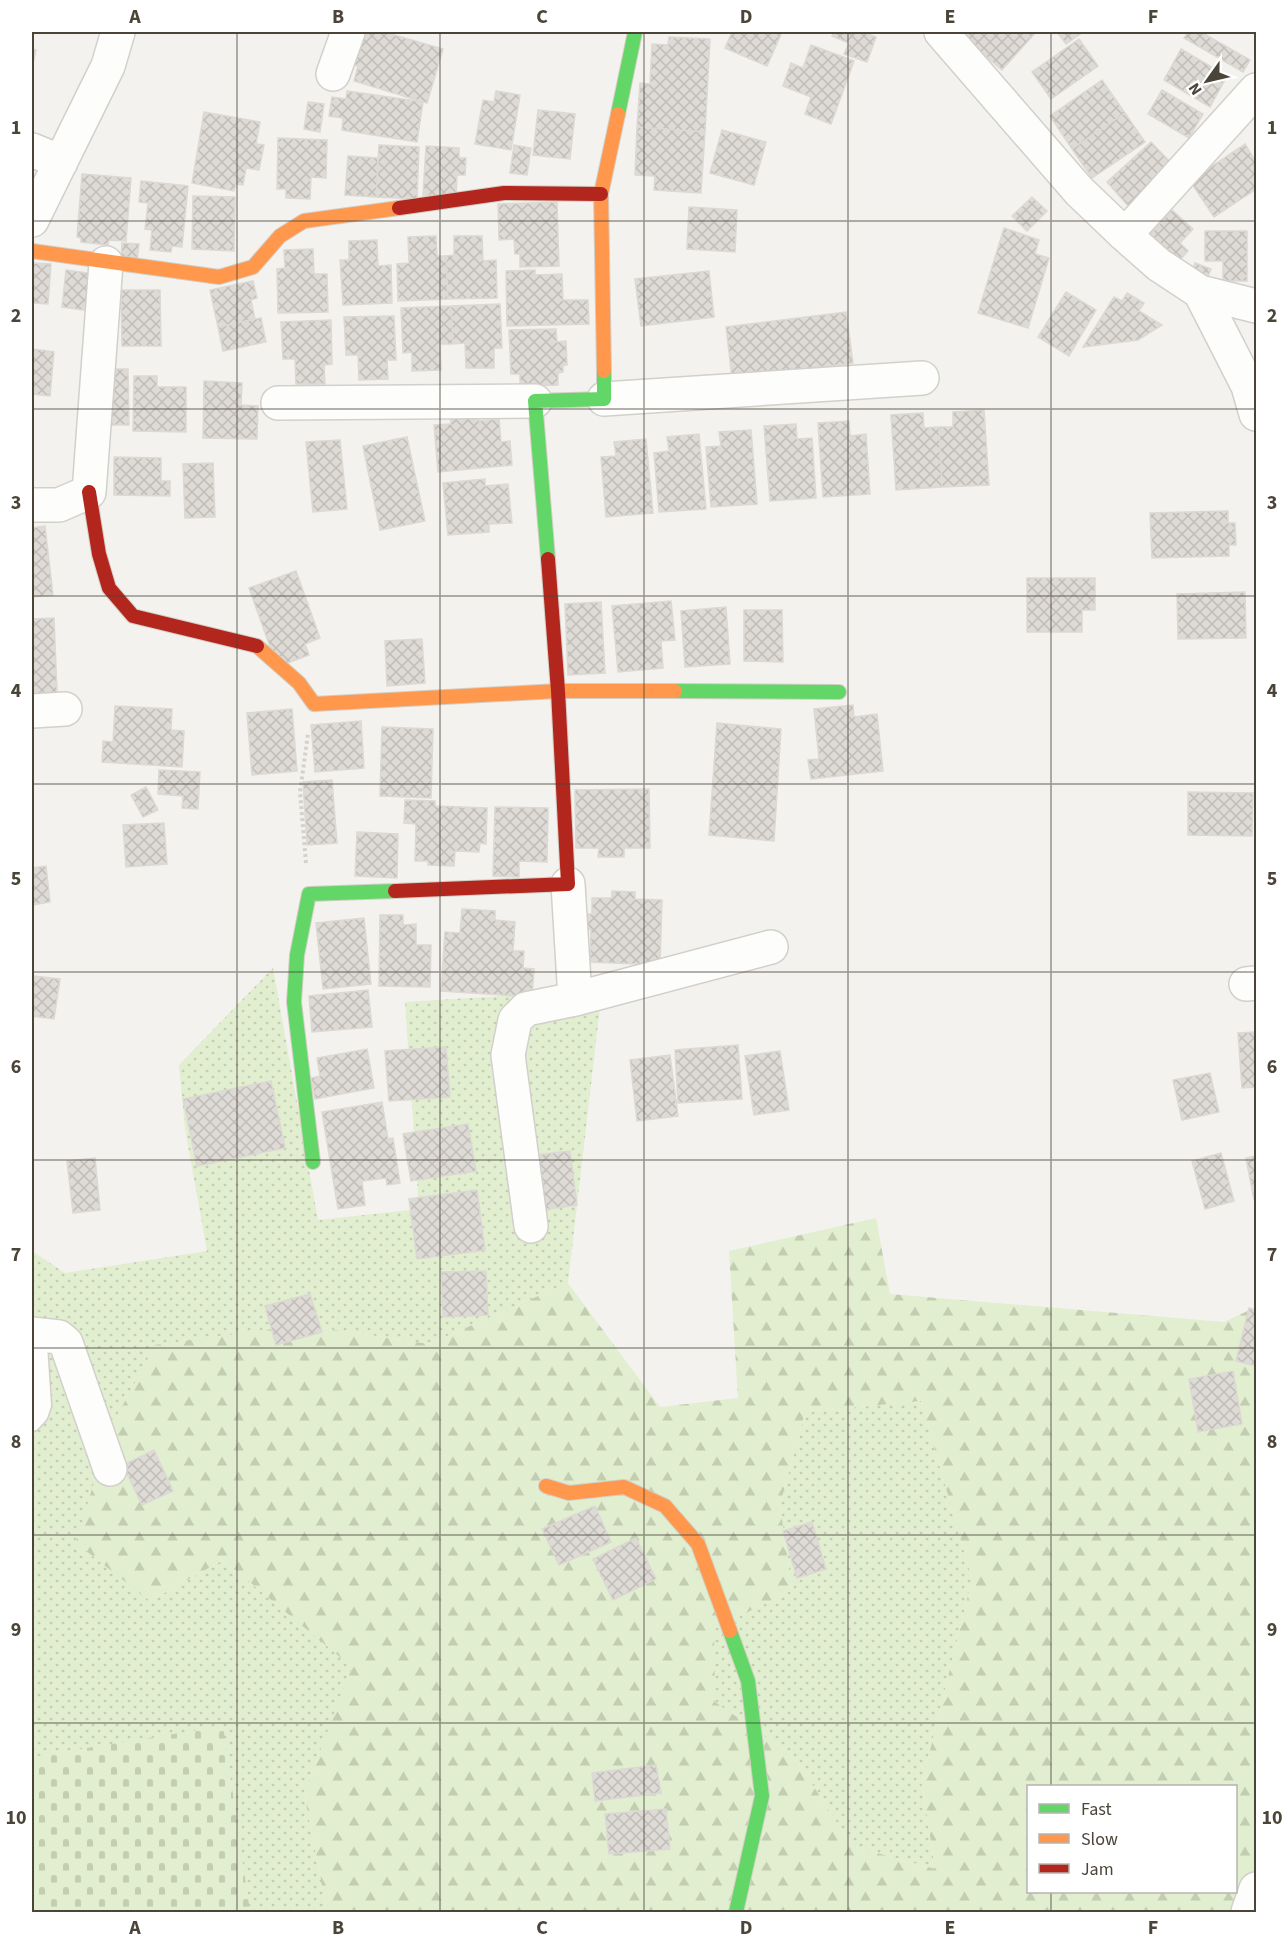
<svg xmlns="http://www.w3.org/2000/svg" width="1288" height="1944" font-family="'Source Sans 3',sans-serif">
  <defs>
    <pattern id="grass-dots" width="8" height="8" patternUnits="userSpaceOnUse" patternTransform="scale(1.5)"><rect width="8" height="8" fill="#e1eecf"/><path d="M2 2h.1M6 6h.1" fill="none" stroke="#c3cdb2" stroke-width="1.8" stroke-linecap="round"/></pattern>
    <pattern id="forest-firs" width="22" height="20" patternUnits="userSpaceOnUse" patternTransform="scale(1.5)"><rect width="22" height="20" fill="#e1eecf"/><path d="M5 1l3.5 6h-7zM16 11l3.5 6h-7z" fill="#c3cdb2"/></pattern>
    <pattern id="cemetery-stones" width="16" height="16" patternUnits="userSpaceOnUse" patternTransform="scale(1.5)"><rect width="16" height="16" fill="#e1eecf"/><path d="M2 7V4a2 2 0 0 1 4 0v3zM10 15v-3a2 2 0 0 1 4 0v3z" fill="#c3cdb2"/></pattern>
    <pattern id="building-cross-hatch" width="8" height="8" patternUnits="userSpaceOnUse" patternTransform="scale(1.5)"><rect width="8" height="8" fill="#dedbd6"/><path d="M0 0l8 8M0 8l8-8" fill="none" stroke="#c0bdb8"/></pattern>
  </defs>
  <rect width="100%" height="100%" fill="#f4f2ee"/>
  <!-- grass -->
  <path fill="url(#grass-dots)" d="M273 968 318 1220 419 1209 405 1002 602 990 568 1283 429 1344 302 1325 150 1601 223 1560 353 1667 304 1793 327 1912H32V1251L65 1273 207 1251 185 1129 179 1065Z
    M921 1401 972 1579 922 1783 935 1869 852 1846 794 1756 714 1703V1629L792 1590 780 1505 805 1412Z"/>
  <!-- forest -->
  <path fill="url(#forest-firs)" fill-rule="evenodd" d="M876 1218 890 1294 1224 1322 1256 1307V1912H327L304 1793 352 1667 223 1560 150 1601 76 1543 109 1431 155 1345 302 1325 429 1344 568 1283 660 1407 738 1398 729 1251ZM921 1401 972 1579 922 1783 935 1869 852 1846 794 1756 715 1702 714 1629 792 1590 780 1505 805 1412ZM1028 1786H1236V1892H1028Z"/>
  <!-- cemetery -->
  <path fill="url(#cemetery-stones)" d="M223 1726 250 1912H32V1757Z"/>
  <!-- building -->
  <path fill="url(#building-cross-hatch)" stroke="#dcd9d4" stroke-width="1.5" d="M358 32H384L443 49 427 103 354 81 358 66 348 63Z
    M732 32H782L767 66 725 48Z
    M834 32H862L876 37 867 62 844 54 849 43 832 36Z
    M958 32H1036L1002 70Z
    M1057 32H1083L1066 44Z
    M1188 32H1201L1250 60 1243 72 1184 38Z
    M669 37 710 39 705 132 637 127 640 83 650 84 652 44 668 45Z
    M1079 39 1098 66 1051 99 1032 72Z
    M811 45 854 61 831 124 805 114 811 97 783 86 791 63 803 68Z
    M32 49 36 50 32 68Z
    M1181 49 1227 76 1210 107 1164 80Z
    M1102 80 1125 113 1072 149 1050 116Z
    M1162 90 1203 114 1189 138 1148 114Z
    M347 91 423 102 417 142 342 130 343 118 329 116 332 97 346 99Z
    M496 91 520 95 511 150 475 144 483 100 494 102Z
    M308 102 324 104 320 132 304 129Z
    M538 110 575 114 570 159 533 155Z
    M204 112 260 122 256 144 264 145 259 170 246 168 243 185 236 184 234 191 192 183Z
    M1125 113 1145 142 1092 178 1072 149Z
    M637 127 705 132 701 193 654 190 655 176 635 175Z
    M722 130 766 142 754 185 710 173Z
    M278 138 327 140 326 178 311 177 310 199 286 198V189H277Z
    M1151 142 1174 166 1129 207 1107 182Z
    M1245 144 1256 162V189L1214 217 1190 181Z
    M379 145 419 147 417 199 376 197Z
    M514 145 531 148 527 175 510 173Z
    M426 146 459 148V158H466L465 175H457L456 197 423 195Z
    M348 156 378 158 376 197 345 195Z
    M82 174 131 178 126 241 109 240 108 245 81 242V238L77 237Z
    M141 181 188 186 182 247 172 246 171 252 150 250 152 230 145 229 148 203 139 202Z
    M193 196 235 197 234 251 192 249Z
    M1032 197 1047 211 1027 231 1012 216Z
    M557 202 559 266 520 267V254H515L514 239 499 240 498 204Z
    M689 207 737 210 735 252 687 249Z
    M1172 210 1193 229 1180 243 1188 251 1176 264 1147 238Z
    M1004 228 1039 240 1035 254 1049 258 1028 328 978 313Z
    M1205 231H1247V281H1223V261H1205Z
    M436 236 437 256H446L448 299 398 301 397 264 409 263 408 237Z
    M454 236H482L483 261 496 260 497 298 448 299 446 256 454 255Z
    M377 240 378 266 391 265 392 303 343 305 340 260H349V241Z
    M122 243 139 244 137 261 121 259Z
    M313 249 314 274H327L328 312 278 313 277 269 285 268 284 250Z
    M32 263 51 264 48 304 32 303Z
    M1195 263 1211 269 1205 284 1190 278Z
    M66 270 101 275 97 312 62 307Z
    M535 270V275L562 274 563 300H588L589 324 507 326 506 271Z
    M709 271 714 317 641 326 635 279Z
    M253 281 257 298 251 300 255 319 218 327 210 290Z
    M121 290H160L161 346H122Z
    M1066 292 1096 310 1069 356 1038 337Z
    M1127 293 1144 303 1139 311 1162 325 1138 340 1083 347 1114 297 1122 301Z
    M500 304 502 348H494V368H466L465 343 453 344 451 306Z
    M451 306 453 344H440L441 370 412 371V352L403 353 401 308Z
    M846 312 853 363 732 378 726 327Z
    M394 316 396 360H387L388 379 359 380 358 355H346L344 317Z
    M261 318 266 342 223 351 218 327Z
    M331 320 332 364 324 365 325 384H296L295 359H283L281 322Z
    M556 329 557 342 566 341 567 365H563V372L558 373V385L520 386V374H511L509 330Z
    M32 349 54 352 50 396 32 394Z
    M102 369H128L129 425H103Z
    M134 376H157V387H186V432L133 431Z
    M204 381 242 383 241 405 258 406 257 439 203 438Z
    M984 410 989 485 942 487 939 427H953V412Z
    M923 413 924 428 939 427 942 487 896 490 891 415Z
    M478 415 479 421 499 419 501 442 510 441 512 465 438 472 434 425 451 424 450 417Z
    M849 421 850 436 866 434 870 494 823 497 818 423Z
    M796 424 797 439 812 438 816 498 770 501 764 426Z
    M751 430 757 504 711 507 706 447 721 446 719 432Z
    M699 434 706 509 659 512 654 453 669 451 667 437Z
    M407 437 425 521 380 530 363 446Z
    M646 439 653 513 606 517 601 457 616 456 614 442Z
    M340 440 347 509 313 512 306 442Z
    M114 457 161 458V481H170V496L114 495Z
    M213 463 215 517 185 518 183 464Z
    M485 479V486L508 484 512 523 489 524V532L448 535 443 483Z
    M1228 511V523H1235L1236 545H1229V556L1152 558 1150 513Z
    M45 526 53 595 32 597V528Z
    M296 571 320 638 305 644 309 655 285 664 273 655 249 588Z
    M1027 578H1095V610H1082V632H1027Z
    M1245 592 1246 638 1178 639 1177 594Z
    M671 601 675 640 661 641 663 668 618 672 612 606Z
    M601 602 605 673 568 675 565 604Z
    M726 607 730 664 685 667 681 611Z
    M744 610H782L783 662 744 661Z
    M54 618 57 692 32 693V619Z
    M422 639 425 683 387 686 385 641Z
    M853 705 854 717 877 714 883 771 811 779 808 760 819 759 814 709Z
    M115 706 172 709 171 730 184 731 182 767 102 762 103 741 113 742Z
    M292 709 297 771 252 775 247 713Z
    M361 721 364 768 315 772 311 725Z
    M717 723 781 729 774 841 709 835Z
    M382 727 433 729 431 798 380 796Z
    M159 770 200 772 198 809 182 808 183 796 158 794Z
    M332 780 337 843 307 845 303 782Z
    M146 787 158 810 143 817 131 795Z
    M649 789 650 848H624V857H598L599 848H576L575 790Z
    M1188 792 1253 793 1252 836 1188 835Z
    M405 800 435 801V806L487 808 486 844 480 843 479 852 455 851 454 866 428 865V861H415L416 824 404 823Z
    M495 807 548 808 547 862 519 861V877L493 876Z
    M164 823 167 864 126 867 123 825Z
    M357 832 398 834 397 878 355 876Z
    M46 866 50 902 32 905V868Z
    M612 891 635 892V899L662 900 660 965 590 962 591 930 582 929 583 914H592V898H612Z
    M462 909 495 911V920L515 922 513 951H524L523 968 534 969 532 997 441 991 445 932 460 933Z
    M380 915H403V925L416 924V945H431L430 987 379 986Z
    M364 918 371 984 323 989 316 923Z
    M33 976 60 979 54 1019 32 1016Z
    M368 990 372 1027 312 1032 309 996Z
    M1256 1032V1087L1242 1088 1238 1033Z
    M738 1045 742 1099 678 1103 675 1050Z
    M446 1047 450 1097 389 1101 385 1051Z
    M367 1049 374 1088 315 1099 311 1078 320 1076 317 1058Z
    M780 1051 789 1110 754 1115 745 1056Z
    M670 1055 678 1116 637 1121 630 1060Z
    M1210 1073 1219 1112 1182 1120 1173 1080Z
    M271 1081 285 1148 197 1166 183 1099Z
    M382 1102 388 1139 393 1138 400 1183 387 1185 386 1178 362 1181 365 1205 338 1209 322 1112Z
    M468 1124 476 1171 411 1181 403 1134Z
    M570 1151 577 1205 534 1211 527 1156Z
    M1221 1153 1234 1201 1205 1209 1192 1161Z
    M1256 1156V1200H1254L1246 1158Z
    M95 1158 100 1210 73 1213 67 1161Z
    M477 1190 485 1250 417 1259 409 1199Z
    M486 1271 488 1315 443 1317 441 1272Z
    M310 1294 322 1332 276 1345 265 1306Z
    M1249 1308 1256 1310V1366L1236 1361Z
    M1233 1371 1242 1424 1198 1432 1189 1379Z
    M154 1450 173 1491 142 1505 123 1465Z
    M595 1506 611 1542 559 1565 542 1529Z
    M812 1522 826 1569 797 1578 783 1531Z
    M636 1538 656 1579 613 1600 593 1559Z
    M656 1765 661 1793 595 1801 592 1773Z
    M666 1809 670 1849 609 1854 605 1814Z"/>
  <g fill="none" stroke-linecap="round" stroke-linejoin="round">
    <!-- lane casing -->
    <g stroke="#d2d0cb" stroke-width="21">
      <path id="lane" d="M32 1335 38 1346 42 1405 39 1414 32 1422"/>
    </g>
    <!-- street casing -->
    <g stroke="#d2d0cb" stroke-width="36">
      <path id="street" d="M941 32 1079 191 1125 235 1159 265 1200 292 1256 306
        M333 74 348 32
        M32 150 61 162
        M32 220 108 66 118 32
        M1125 235 1256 90
        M1200 292 1248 386 1256 414
        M604 399 922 378
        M278 403 535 401
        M32 505H59L89 492 106 263
        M32 711 65 709
        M1246 984 1256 983
        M575 999 771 947
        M531 1226 508 1055 515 1020 526 1009 575 999 568 884
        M32 1334 59 1337 66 1343 110 1469
        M1248 1912 1256 1889"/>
    </g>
    <!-- fast casing -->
    <g stroke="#d3cfc5" stroke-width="16">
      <path id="fast" d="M618 114 635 32
        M548 559 535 401 604 399V371
        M675 691 839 692
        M313 1162 294 1002 297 955 309 894 395 891
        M730 1631 748 1681 762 1796 736 1912"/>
    </g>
    <!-- slow casing -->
    <g stroke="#d3cfc5" stroke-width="16">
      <path id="slow" d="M32 251 219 277 253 267 280 236 304 221 399 208
        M604 371 601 194 618 114
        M257 646 299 683 314 704 558 691H675
        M546 1486 569 1493 624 1487 665 1506 698 1544 730 1631"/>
    </g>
    <!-- jam casing -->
    <g stroke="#d3cfc5" stroke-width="16">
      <path id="jam" d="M399 208 504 193 601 194
        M89 492 99 554 109 588 133 616 257 646
        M395 891 568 884 558 691 548 559"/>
    </g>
    <!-- path -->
    <path stroke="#d3d2cc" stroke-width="4" stroke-dasharray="3 3" stroke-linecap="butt" d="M306 863 300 792 308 734"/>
    <!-- lane -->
    <use href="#lane" stroke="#fdfdfc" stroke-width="18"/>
    <!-- street -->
    <use href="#street" stroke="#fdfdfc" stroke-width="33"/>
    <!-- fast -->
    <use href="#fast" stroke="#63d668" stroke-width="14"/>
    <!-- slow -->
    <use href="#slow" stroke="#ff974d" stroke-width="14"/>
    <!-- jam -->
    <use href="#jam" stroke="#b3261e" stroke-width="14"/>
  </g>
  <!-- grid -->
  <path fill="none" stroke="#4b4439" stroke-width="1.5" stroke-opacity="0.55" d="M237 32V1912M440 32V1912M644 32V1912M848 32V1912M1051 32V1786M32 221H1256M32 409H1256M32 596H1256M32 784H1256M32 972H1256M32 1160H1256M32 1348H1256M32 1535H1256M32 1723H1256M1051 1892V1912"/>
  <!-- border -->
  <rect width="1288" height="1944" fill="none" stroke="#ffffff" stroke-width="66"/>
  <!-- legend -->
  <rect x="1027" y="1785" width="210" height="108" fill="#ffffff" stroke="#b7b4b0" stroke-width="1.5"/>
  <rect x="1039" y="1804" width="30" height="9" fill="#63d668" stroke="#b7b4b0" stroke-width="1.5"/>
  <text x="1081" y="1815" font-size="18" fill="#4b4439">Fast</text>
  <rect x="1039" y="1834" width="30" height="9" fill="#ff974d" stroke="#b7b4b0" stroke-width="1.5"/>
  <text x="1081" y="1845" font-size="18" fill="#4b4439">Slow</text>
  <rect x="1039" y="1864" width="30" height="9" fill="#b3261e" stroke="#b7b4b0" stroke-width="1.5"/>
  <text x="1081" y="1875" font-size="18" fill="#4b4439">Jam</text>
  <!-- north arrow -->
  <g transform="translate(1207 81) rotate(236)" stroke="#ffffff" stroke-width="4.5" paint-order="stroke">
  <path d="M0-4.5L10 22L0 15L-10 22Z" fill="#4b4439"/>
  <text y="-9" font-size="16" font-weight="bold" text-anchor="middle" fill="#4b4439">N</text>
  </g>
  <rect x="33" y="33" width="1222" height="1878" fill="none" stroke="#4b4439" stroke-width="2"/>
  <g font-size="20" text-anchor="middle" font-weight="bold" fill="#4b4439">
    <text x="135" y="23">A</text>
    <text x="338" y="23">B</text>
    <text x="542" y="23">C</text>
    <text x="746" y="23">D</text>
    <text x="950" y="23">E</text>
    <text x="1153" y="23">F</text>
    <text x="16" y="134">1</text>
    <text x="1272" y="134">1</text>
    <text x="16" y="322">2</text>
    <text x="1272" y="322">2</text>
    <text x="16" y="509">3</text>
    <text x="1272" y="509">3</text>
    <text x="16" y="697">4</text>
    <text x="1272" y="697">4</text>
    <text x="16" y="885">5</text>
    <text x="1272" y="885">5</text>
    <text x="16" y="1073">6</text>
    <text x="1272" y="1073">6</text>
    <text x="16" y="1261">7</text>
    <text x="1272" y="1261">7</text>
    <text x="16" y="1448">8</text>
    <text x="1272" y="1448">8</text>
    <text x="16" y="1636">9</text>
    <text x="1272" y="1636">9</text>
    <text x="16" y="1824">10</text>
    <text x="1272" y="1824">10</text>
    <text x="135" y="1934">A</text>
    <text x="338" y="1934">B</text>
    <text x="542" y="1934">C</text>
    <text x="746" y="1934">D</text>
    <text x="950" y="1934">E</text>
    <text x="1153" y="1934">F</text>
  </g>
</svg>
